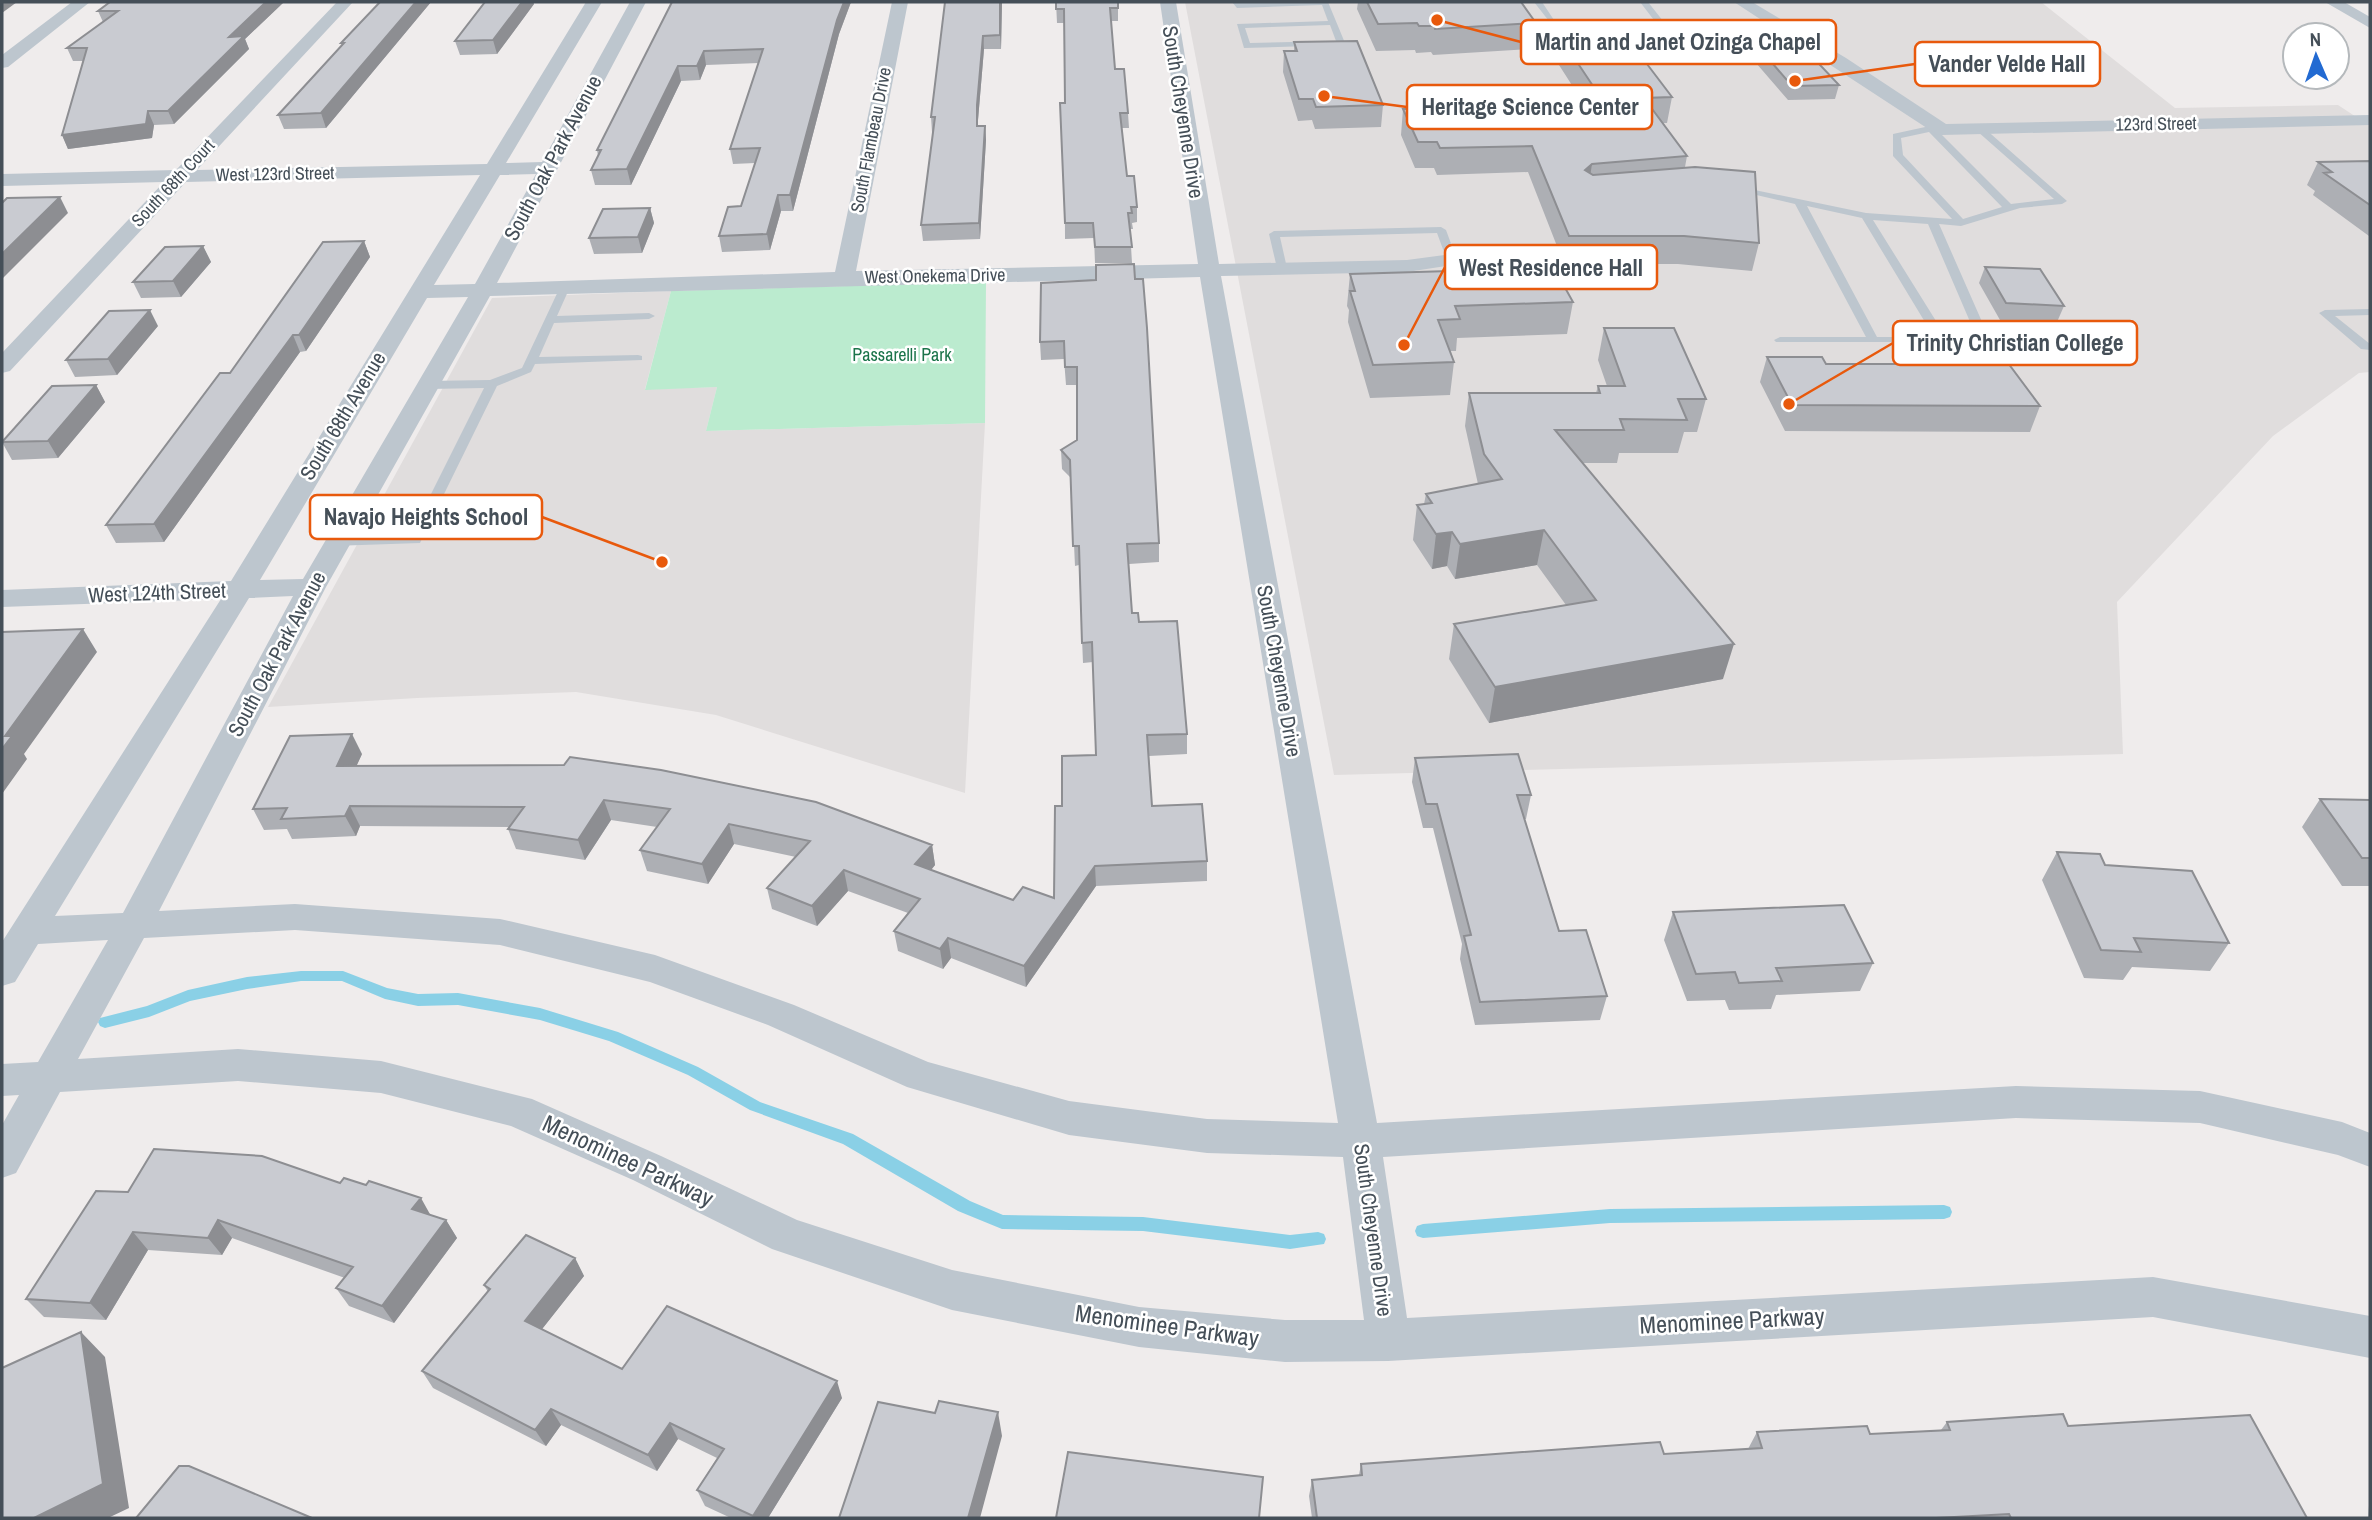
<svg xmlns="http://www.w3.org/2000/svg" width="2372" height="1520" font-family="'Archivo Narrow',sans-serif">
  <rect width="100%" height="100%" fill="#efecec"/>
  <!-- education -->
  <path fill="#e0dddd" d="M1185 2H2041L2175 108 2338 105 2370 126V372L2359 373 2273 436 2117 602 2123 754 1334 775Z
    M671 291 645 389 717 387 706 431 985 423 965 793 716 715 576 692 417 698 268 707 492 298Z"/>
  <!-- green -->
  <path fill="#bbebcf" d="M986 282 985 423 706 431 717 387 645 390 671 291Z"/>
  <g fill="none" stroke-linecap="round" stroke-linejoin="round">
    <!-- stream -->
    <path fill="#8ad0e6" fill-rule="evenodd" d="M301 971H343L387 988 418 994 458 993 540 1008 618 1032 698 1067 760 1102 853 1134 970 1201 1003 1215 1143 1217 1290 1235 1318 1232 1324 1234 1326 1239 1324 1244 1290 1249 1143 1231 1002 1229 958 1211 843 1144 750 1110 688 1075 609 1041 540 1020 458 1005 418 1006 385 999 342 981H301L247 989 190 1001 149 1017 105 1028 100 1026 98 1022 100 1018 147 1006 188 990 247 977Z
      M1944 1205 1950 1207 1952 1212 1950 1217 1944 1219 1610 1223 1423 1238 1417 1236 1415 1231 1417 1226 1423 1224 1610 1209Z"/>
    <!-- lane -->
    <path fill="#bdc6ce" fill-rule="evenodd" d="M1232 2H1328L1345 43 1341 45 1244 48 1237 24 1328 21 1322 5 1237 8ZM1330 25 1336 41 1250 43 1245 28Z
      M1534 2H1542L1558 26 1657 24 1640 2H1648L1667 26 1663 28 1556 30Z
      M1939 124 1944 127 1937 130 2011 204 2054 199 1977 131V127H1983L2067 201 2062 204 2020 208 1961 226 1939 224 1983 324 1972 342H1776L1774 340 1780 337H1866L1795 204 1735 190V186L1866 213 1952 219 1893 156V134ZM1929 132 2002 207 1963 219 1903 155 1901 138ZM1807 206 1862 218 1934 337H1877ZM1873 220 1928 224 1971 324 1964 337H1946Z
      M1441 227 1446 230 1457 260 1456 262 1447 260 1437 233 1280 237 1287 268 1282 271 1277 268 1269 234 1274 231Z
      M561 285 570 287 557 316 649 313 655 316 649 319 554 323 539 357 638 355 642 356V360L535 364 531 372 497 386 420 543 332 546 330 543 337 539 410 536 484 388 428 389 422 385 428 381 490 380 522 368Z
      M2370 309V315L2335 316 2370 344V350L2361 349 2319 313 2325 310Z"/>
    <!-- street -->
    <path fill="#bdc6ce" fill-rule="evenodd" d="M72 2H90L8 67 2 68V55Z
      M337 2H353L197 170 487 164 586 2H602L506 163 542 162 630 2H646L497 283 835 272 892 2H908L856 271 1198 264 1160 2H1176L1219 264 1407 260 1452 254 1459 256 1462 260 1459 264 1407 272 1221 276 1377 1123 2016 1086 2200 1091 2342 1122 2370 1133V1167L2338 1155 2200 1123 2016 1118 1383 1157 1407 1318 2153 1277 2370 1316V1358L2153 1317 1388 1361 1285 1362 1139 1347 952 1310 772 1249 633 1180 511 1126 381 1093 238 1081 60 1092 16 1173 2 1178V1125L19 1095 2 1096V1064L38 1062 108 940 38 944 15 982 2 986V942L221 599 2 607V590L231 581 480 175 186 182 10 371 2 373V353L164 182 2 186V174L176 170ZM536 174 475 284 434 285 500 175ZM1200 277 1338 1123 1207 1119 1069 1101 928 1062 794 1005 655 955 500 919 295 904 159 911 326 587 490 296ZM468 297 303 579 260 580 427 298ZM293 596 123 913 55 916 249 598ZM295 930 500 945 650 982 768 1025 907 1087 1069 1135 1207 1153 1343 1157 1364 1320H1285L1139 1307 952 1270 797 1220 661 1156 532 1099 381 1061 238 1049 78 1059 144 938Z
      M1734 2H1752L1846 58 1946 124 2370 115V125L1942 135 1936 134Z
      M2325 2H2344L2370 17V28Z"/>
  </g>
  <!-- wall -->
  <path fill="#adafb4" d="M110 2H284L245 39 249 49 174 124 154 125 152 138 68 149 62 135 83 61H73L67 48 103 22 98 11Z
    M380 2H431L326 128 284 129 278 115 342 46 341 43Z
    M522 2H533L534 4 497 54 460 55 455 41Z
    M672 2H851L839 34 793 211H781L770 250 722 252 719 236 741 206 755 163 733 164 730 149 759 63 706 65 700 80 681 81 631 185H595L591 170 598 156 597 150Z
    M945 2H1002L1001 49H984L978 120V126H985L986 140 980 239 923 241 921 225 933 132H932L931 117Z
    M1056 2H1118V21H1111L1115 69 1128 113 1129 128H1122L1127 176 1137 207V222L1132 223 1133 229H1130L1132 263H1095L1094 238 1065 239 1064 23H1057Z
    M1358 2H1521L1536 23 1532 49 1433 55 1431 52 1416 53 1415 50 1376 51 1357 9Z
    M1563 41 1672 97 1667 123H1663L1687 156 1685 167 1759 243 1752 271 1678 264H1564L1528 172 1437 175 1434 168H1415L1401 135 1403 109 1584 104 1559 65Z
    M1294 42 1383 105 1381 127 1315 129 1312 120 1298 121 1283 72 1284 51H1294Z
    M1760 49 1839 85 1835 99 1788 100 1756 63Z
    M2370 161V236H2369L2313 195 2315 191 2307 185 2318 162Z
    M650 208 654 223 642 253 594 254 589 238Z
    M364 241 370 257 306 351 300 352 164 542 116 543 106 525 230 373Z
    M203 246 211 262 181 297 141 298 133 282Z
    M1985 267 2064 306 2057 322 2000 320 1979 283Z
    M1350 274 1573 302 1567 334 1457 338 1456 351H1450L1454 362 1450 395 1370 398 1348 322 1349 310 1347 306Z
    M1041 283 1159 543V562L1129 564 1132 613 1139 622 1187 734V754L1149 756 1152 806 1207 861V881L1096 886 1026 987 951 958 943 969 898 951 894 931 908 913 848 891 817 926 772 909 767 888 796 857 734 844 708 884 647 871 640 850 657 827 611 820 585 860 516 849 508 829 509 827 360 826 356 836 292 839 287 829 264 830 253 809 362 754 356 766 932 845 935 865 931 870 1013 900 1054 898 1062 806 1096 755 1093 662 1083 663 1079 565 1075 566 1071 478 1062 469 1061 450 1077 440V385H1066L1064 359 1041 360 1040 342Z
    M158 326 117 375 75 377 66 360Z
    M1604 328 1706 399 1697 432H1684L1678 453H1619L1617 463H1583L1723 679 1489 723 1449 659 1454 624 1566 605 1537 565 1455 579 1447 566 1432 569 1413 540 1417 505 1424 504 1426 494 1478 484 1465 426 1469 393H1596L1598 386H1607L1598 360Z
    M1767 357 1826 364H1949L1951 358 2040 406 2030 432 1785 431 1760 382Z
    M96 385 105 402 58 458 12 460 2 442Z
    M1415 758 1531 795 1526 819H1524L1559 931 1607 996 1600 1020 1475 1025 1460 959 1462 944 1433 828H1423L1412 782Z
    M2320 799 2370 800V886H2342L2302 827Z
    M2057 852 2105 865 2229 943 2210 971 2132 967 2123 980 2084 978 2042 880Z
    M1673 912 1873 963 1860 991 1776 995 1771 1009 1729 1010 1725 1000 1687 1001 1664 940Z
    M96 1191 431 1215 446 1220 457 1238 394 1323 349 1306 336 1288 345 1278 232 1238 222 1255 148 1250 106 1320 44 1317 26 1299Z
    M575 1258 584 1276 542 1329 622 1369 842 1398 768 1518H731L705 1506 697 1490 717 1458 678 1439 657 1471 561 1425 546 1446 433 1388 422 1371 488 1292 484 1285Z
    M1947 1422 2068 1426 2307 1518H1312L1309 1496 1312 1480 1359 1475 1361 1464 1664 1454 1748 1449 1757 1432 1870 1434 1941 1430Z
    M2370 1493V1518H2368Z"/>
  <!-- shaded-wall -->
  <path fill="#8d8e92" d="M2 2H17L2 13Z
    M266 2H284L245 39 249 49 174 124 168 111 229 37Z
    M416 2H431L326 128 321 113Z
    M522 2H533L534 4 497 54 493 40Z
    M844 2H851L839 34 793 211 790 195 837 20Z
    M1000 2H1002L1001 49 1000 35Z
    M983 36 984 49 978 120V141L977 126V105Z
    M704 51 706 65 700 80 697 66Z
    M678 66 681 81 631 185 627 169Z
    M148 111 154 125 152 138 68 149 62 135Z
    M985 126 986 140 980 239 979 223Z
    M1592 164 1588 190 1585 170Z
    M778 195 781 211 770 250 767 234Z
    M60 197 68 213 2 279V254Z
    M650 208 654 223 642 253 638 237Z
    M364 241 370 257 306 351 299 335Z
    M203 246 211 262 181 297 173 281Z
    M150 310 158 326 117 375 108 359Z
    M293 335 300 352 164 542 154 524Z
    M96 385 105 402 58 458 48 441Z
    M1544 530 1537 565 1455 579 1460 544Z
    M1452 532 1447 566 1432 569 1436 534Z
    M83 629 97 652 24 754 27 759 2 794V749L5 736Z
    M1734 644 1723 679 1489 723 1495 687Z
    M352 734 362 754 347 787 337 766Z
    M604 800 611 820 585 860 578 840Z
    M350 806 360 826 356 836 345 816Z
    M729 824 734 844 708 884 702 864Z
    M932 845 935 865 919 885 915 864Z
    M1095 866 1096 886 1026 987 1024 966Z
    M844 870 848 891 817 926 812 906Z
    M948 938 951 958 943 969 940 949Z
    M421 1198 431 1216 412 1209Z
    M218 1220 232 1238 222 1255 208 1238Z
    M446 1220 457 1238 394 1323 382 1306Z
    M133 1232 148 1250 106 1320 90 1303Z
    M575 1258 584 1276 535 1338 525 1321Z
    M81 1332 105 1357 129 1508 108 1518H34Z
    M837 1381 842 1398 768 1518H754L753 1516Z
    M551 1409 561 1425 546 1446 535 1430Z
    M998 1412 1002 1436 980 1518H968Z
    M670 1423 678 1439 657 1471 648 1455Z"/>
  <!-- building -->
  <path fill="#c9cbd1" stroke="#8d8e92" stroke-width="2" d="M110 2H266L229 37 244 36 168 111H148L146 124 62 135 87 48H67L118 11H98Z
    M380 2H416L321 113 278 115 344 43H341Z
    M485 2H522L493 40 455 41Z
    M672 2H844L837 20 790 195H778L767 234 719 236 728 207 741 206 760 148 730 149 763 49 704 51 697 66H678L627 169 591 170 601 150H597Z
    M945 2H1000V35L983 36 977 105V126H985L979 223 921 225 935 117H931Z
    M1056 2H1118V8H1110L1115 69H1124L1128 113H1120L1127 176H1134L1137 207H1131L1132 213H1128L1132 247H1095L1093 223H1065L1060 103H1065L1064 9H1056Z
    M1367 2H1521L1536 23 1435 29 1434 26H1419L1417 23 1378 24Z
    M1628 39 1672 97 1644 98 1687 156 1592 164 1585 170 1593 175 1695 167 1755 172 1759 243 1684 236H1569L1532 146 1440 148 1437 142H1418L1403 109 1605 104 1563 41Z
    M1357 41 1383 105 1316 107 1313 99H1299L1284 51H1297L1294 42Z
    M1760 49H1805L1839 85 1792 86Z
    M2370 161V205L2324 173 2332 172 2318 162Z
    M60 197 2 254V203L7 198Z
    M650 208 638 237 589 238 603 209Z
    M364 241 299 335H293L154 524 106 525 220 373H230L323 242Z
    M203 246 173 281 133 282 165 247Z
    M1134 264 1135 279H1143L1147 328 1159 543 1127 544 1132 613H1138L1139 622 1177 621 1187 734 1147 735 1152 806 1202 804 1207 861 1095 866 1024 966 948 938 940 949 894 931 920 899 844 870 812 906 767 888 810 841 729 824 702 864 640 850 670 809 604 800 578 840 508 829 524 807 350 806 345 816 281 819 287 808 253 809 290 736 352 734 337 766 564 765 570 757 661 770 816 802 932 845 915 864 1013 900 1023 887 1054 898 1055 806H1062V756L1096 755 1092 642 1082 643 1079 546H1073L1070 460 1061 450 1077 440V367H1065L1064 341 1040 342 1041 283 1096 280V265Z
    M1985 267 2040 269 2064 306 2006 303Z
    M1554 268 1573 302 1455 306 1460 319 1438 320 1454 362 1373 365 1350 291H1355L1350 274Z
    M150 310 108 359 66 360 109 311Z
    M1604 328H1674L1706 399H1678L1687 420 1620 419 1624 430H1555L1734 644 1495 687 1454 624 1596 600 1544 530 1460 544 1452 532 1436 534 1417 505 1432 503 1426 494 1502 479 1484 454 1469 393H1600L1598 386H1625Z
    M1767 357H1822L1826 364H1955L1951 358 2005 359 2040 406 1792 405Z
    M96 385 48 441 2 442 52 386Z
    M83 629 5 736H12L2 749V632Z
    M1518 754 1531 795H1517L1559 931 1586 930 1607 996 1480 1002 1464 936 1471 935 1437 804H1426L1415 758Z
    M2320 799 2370 800V858H2362Z
    M2057 852 2100 854 2105 865 2192 871 2229 943 2134 938 2141 952 2101 950Z
    M1844 905 1873 963 1776 968 1782 981 1739 983 1735 972 1696 974 1673 912Z
    M154 1149 262 1156 340 1183 344 1178 366 1185 369 1181 421 1198 412 1209 446 1220 382 1306 336 1288 353 1267 218 1220 208 1238 133 1232 90 1303 26 1299 96 1191 128 1192Z
    M526 1235 575 1258 525 1321 622 1369 667 1306 837 1381 753 1516 697 1490 724 1449 670 1423 648 1455 551 1409 535 1430 422 1371 490 1289 484 1285Z
    M81 1332 103 1484 34 1518H2V1368Z
    M939 1401 998 1412 968 1518H839L878 1402 935 1413Z
    M2063 1414 2068 1426 2250 1415 2307 1518H2011L2009 1514 1936 1518H1317L1312 1480 1362 1475 1361 1464 1660 1442 1664 1454 1762 1448 1757 1432 1867 1426 1870 1434 1950 1430 1947 1422Z
    M1068 1452 1263 1477 1259 1518H1056Z
    M179 1466H189L312 1518H136Z"/>
  <g text-anchor="middle" stroke-width="5" stroke-linejoin="round" paint-order="stroke">
    <!-- far-street labels -->
    <g font-size="18" fill="#454f58" stroke="#fff">
      <text transform="translate(2156 124) rotate(-1)" y="6">123rd Street</text>
      <text transform="translate(871 140) rotate(-79)" y="6">South Flambeau Drive</text>
      <text transform="translate(275 174) rotate(-1)" y="6">West 123rd Street</text>
      <text transform="translate(173 183) rotate(-47)" y="6">South 68th Court</text>
      <text transform="translate(935 276) rotate(-1)" y="6">West Onekema Drive</text>
    </g>
    <!-- far-park labels -->
    <g font-size="18" fill="#1b744a" stroke="#fff">
      <text x="902" y="361">Passarelli Park</text>
    </g>
    <!-- street labels -->
    <g font-size="21" fill="#454f58" stroke="#fff">
      <text transform="translate(1183 112) rotate(81)" y="7">South Cheyenne Drive</text>
      <text transform="translate(553 158) rotate(-62)" y="7">South Oak Park Avenue</text>
      <text transform="translate(343 416) rotate(-59)" y="7">South 68th Avenue</text>
      <text transform="translate(157 593) rotate(-2)" y="7">West 124th Street</text>
      <text transform="translate(277 654) rotate(-62)" y="7">South Oak Park Avenue</text>
      <text transform="translate(1279 671) rotate(80)" y="7">South Cheyenne Drive</text>
      <text transform="translate(1373 1230) rotate(82)" y="7">South Cheyenne Drive</text>
    </g>
    <!-- near-street labels -->
    <g font-size="24" fill="#454f58" stroke="#fff">
      <text transform="translate(628 1161) rotate(25)" y="8">Menominee Parkway</text>
      <text transform="translate(1732 1321) rotate(-3)" y="8">Menominee Parkway</text>
      <text transform="translate(1167 1326) rotate(8)" y="8">Menominee Parkway</text>
    </g>
  </g>
  <!-- callouts -->
  <path fill="none" stroke="#e8590c" stroke-width="2.5" d="M1437 20L1521 42M1795 81L1915 64M1324 96L1407 107M1404 345L1445 267M1789 404L1893 343M662 562L542 517"/>
  <g fill="#e8590c" stroke="#fff" stroke-width="2.5">
    <circle cx="1437" cy="20" r="7"/>
    <circle cx="1795" cy="81" r="7"/>
    <circle cx="1324" cy="96" r="7"/>
    <circle cx="1404" cy="345" r="7"/>
    <circle cx="1789" cy="404" r="7"/>
    <circle cx="662" cy="562" r="7"/>
  </g>
  <g fill="#fff" stroke="#e8590c" stroke-width="2.5">
    <rect x="1521" y="20" width="315" height="44" rx="7"/>
    <rect x="1915" y="42" width="185" height="44" rx="7"/>
    <rect x="1407" y="85" width="245" height="44" rx="7"/>
    <rect x="1445" y="245" width="212" height="44" rx="7"/>
    <rect x="1893" y="321" width="244" height="44" rx="7"/>
    <rect x="310" y="495" width="232" height="44" rx="7"/>
  </g>
  <g font-size="23" text-anchor="middle" font-weight="bold" fill="#454f58">
    <text x="1678" y="50">Martin and Janet Ozinga Chapel</text>
    <text x="2007" y="72">Vander Velde Hall</text>
    <text x="1530" y="115">Heritage Science Center</text>
    <text x="1551" y="276">West Residence Hall</text>
    <text x="2015" y="351">Trinity Christian College</text>
    <text x="426" y="525">Navajo Heights School</text>
  </g>
  <!-- border -->
  <rect width="2372" height="1520" fill="none" stroke="#454f58" stroke-width="7"/>
  <!-- north arrow -->
  <g transform="translate(2316 56) rotate(358)"><circle r="33" fill="#ffffff" stroke="#b5b9bc" stroke-width="2"/>
  <path d="M0-5L12 26L0 18L-12 26Z" fill="#226ad2"/>
  <text y="-10" font-size="19" font-weight="bold" text-anchor="middle" fill="#454f58">N</text>
  </g>
</svg>
